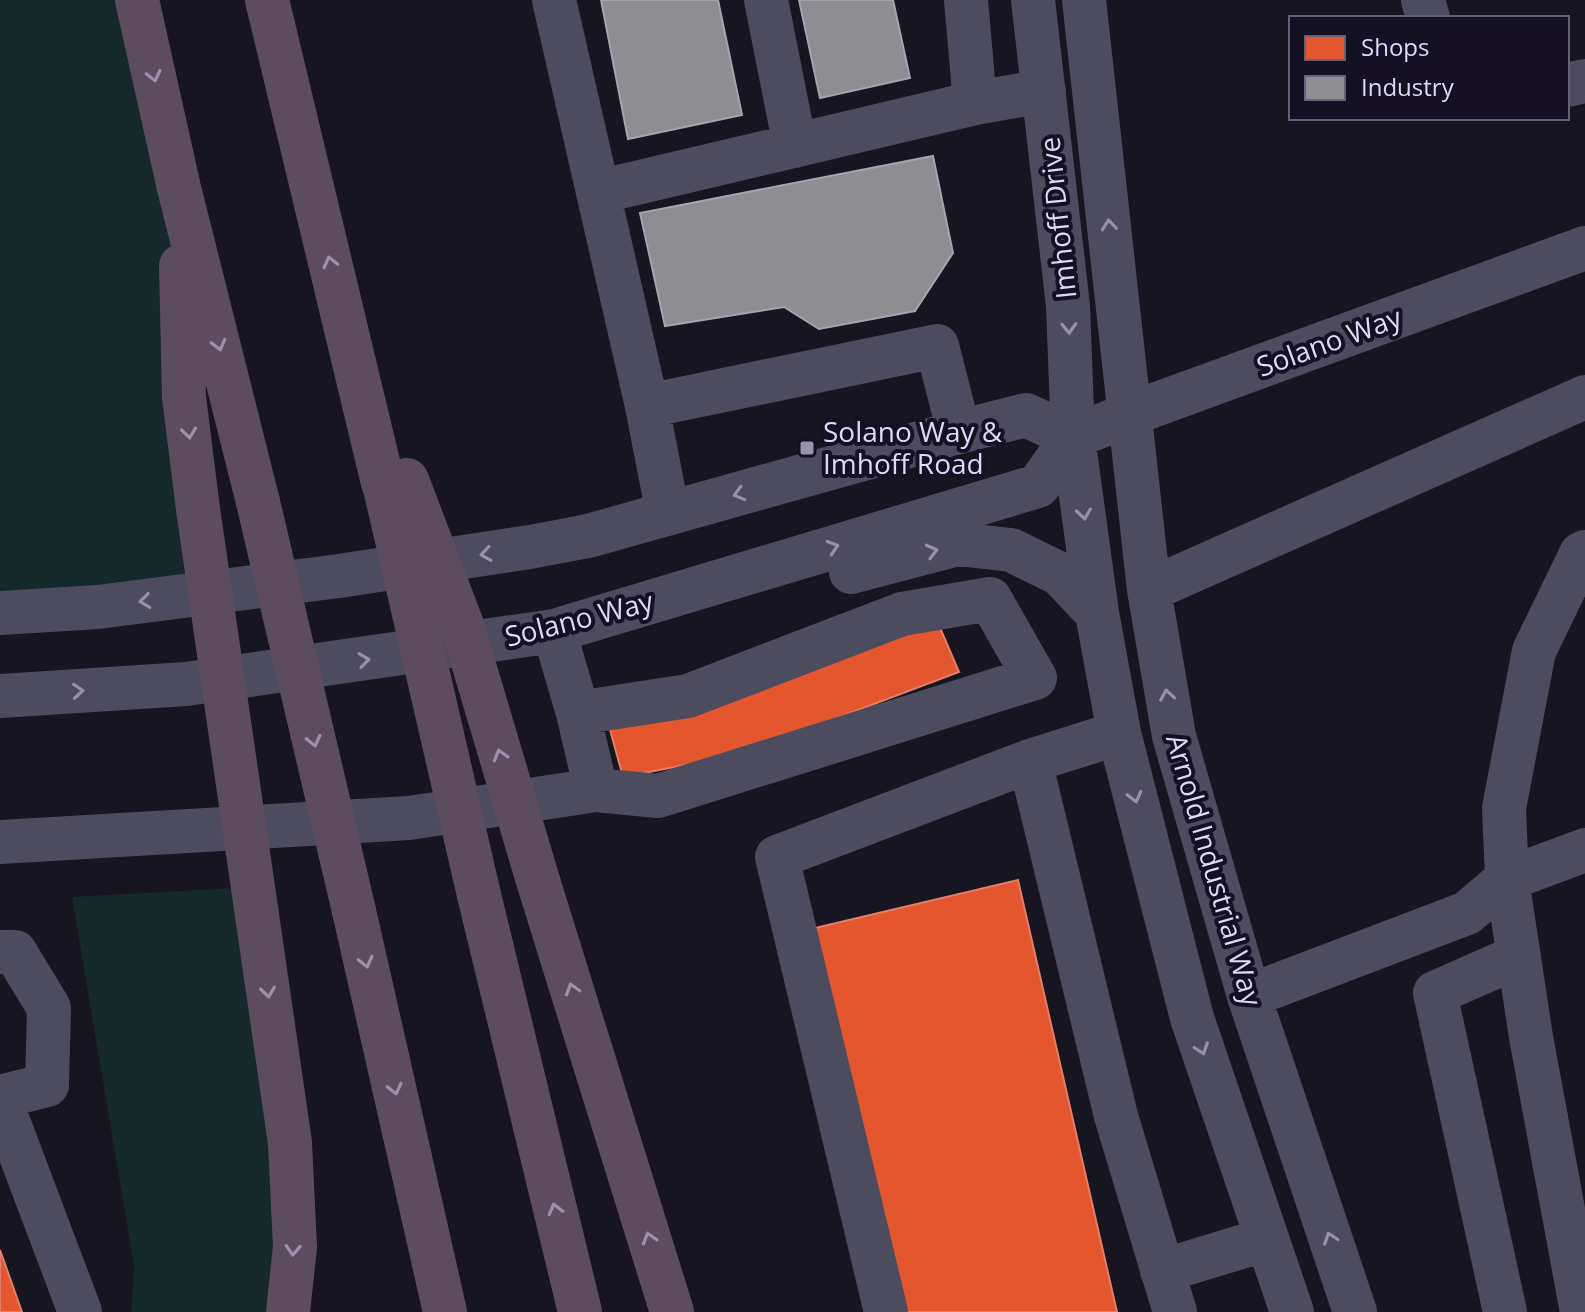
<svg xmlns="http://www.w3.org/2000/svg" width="1585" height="1312" font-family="'Open Sans',sans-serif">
  <rect width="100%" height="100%" fill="#17151f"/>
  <!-- green -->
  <path fill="#15292a" d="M0 0H137L179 188 211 600 0 613Z
    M253 887 288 1312H131L134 1266 72 897Z"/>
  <!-- shops -->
  <path fill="#e4572e" stroke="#e27e6b" stroke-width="2" d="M935 616 959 672 742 754 623 777 607 719Z
    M1018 880 1117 1312H903L815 928Z
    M0 1250 22 1312H0Z"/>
  <!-- industry -->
  <path fill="#8d8d92" stroke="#a5a4b1" stroke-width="2" d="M601 0H718L742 115 628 139Z
    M799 0H893L910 78 820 98Z
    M933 156 953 253 915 311 819 329 784 307 665 326 640 213Z"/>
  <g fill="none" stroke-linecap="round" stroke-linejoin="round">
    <!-- minor -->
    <path stroke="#4d4b5e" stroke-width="44" d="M554 0 647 406 668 514
      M766 0 795 146
      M966 0 975 103
      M1033 0 1068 306 1073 437 1097 613 1119 733 1192 1018 1292 1312
      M1084 0 1149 590 1174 736 1249 996 1355 1312
      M1423 0 1428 18
      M1567 85 1585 81
      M598 192 975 103 1044 91
      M647 406 937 346 959 432
      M851 572 958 544 1011 550 1060 574 1097 613
      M1149 590 1585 397
      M0 613 98 607 339 576 530 547 588 536 959 432 1026 415 1073 437
      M0 696 186 684 554 631 1038 486 1073 437 1130 414 1585 248
      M578 713 688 696 902 614 990 599 1035 678 658 796 596 790
      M1030 761 1116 1116 1175 1312
      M0 842 409 818 596 790 578 713 554 631
      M0 952H15L49 1008 47 1085 0 1097
      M1249 996 1467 913 1507 879 1504 808 1534 651 1581 554 1585 552
      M0 1100 80 1312
      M1162 1271 1267 1239
      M886 1312 777 857 1030 761 1119 733
      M1505 1312 1435 993 1519 956
      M1582 1312 1531 1037 1507 879 1585 850"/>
    <!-- highway -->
    <path stroke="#5c4c5e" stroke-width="44" d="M137 0 179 188 258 502
      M267 0 383 483
      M181 266 184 397 198 509
      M539 884 672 1312
      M479 895 580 1312
      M354 911 445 1312
      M257 915 290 1143 295 1247 288 1312"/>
    <!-- highway-bridge -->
    <path stroke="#5c4c5e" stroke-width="44" d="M407 480 462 625 539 884
      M385 488 479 895
      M258 502 354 911
      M198 509 257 915"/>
  </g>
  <!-- one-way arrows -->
  <defs><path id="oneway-chevron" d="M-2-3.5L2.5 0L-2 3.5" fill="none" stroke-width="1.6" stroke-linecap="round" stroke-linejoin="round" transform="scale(2)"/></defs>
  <g stroke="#9d92ac">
    <use href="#oneway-chevron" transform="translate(154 76) rotate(77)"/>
    <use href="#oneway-chevron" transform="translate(330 262) rotate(-103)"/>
    <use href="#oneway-chevron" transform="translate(219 345) rotate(76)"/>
    <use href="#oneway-chevron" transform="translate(189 433) rotate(83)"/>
    <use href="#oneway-chevron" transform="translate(314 741) rotate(77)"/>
    <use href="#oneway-chevron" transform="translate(500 755) rotate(-106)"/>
    <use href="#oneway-chevron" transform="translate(366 962) rotate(77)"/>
    <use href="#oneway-chevron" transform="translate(572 989) rotate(-107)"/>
    <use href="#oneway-chevron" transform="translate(268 992) rotate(82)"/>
    <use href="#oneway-chevron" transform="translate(395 1089) rotate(77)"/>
    <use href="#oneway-chevron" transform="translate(555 1209) rotate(-104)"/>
    <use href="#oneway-chevron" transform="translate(649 1238) rotate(-107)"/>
    <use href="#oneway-chevron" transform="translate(293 1250) rotate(93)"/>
  </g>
  <g stroke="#9692ac">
    <use href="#oneway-chevron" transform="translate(1109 225) rotate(-96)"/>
    <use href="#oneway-chevron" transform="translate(1069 328) rotate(88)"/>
    <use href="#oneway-chevron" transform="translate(739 494) rotate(164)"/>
    <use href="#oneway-chevron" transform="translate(1084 514) rotate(82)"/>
    <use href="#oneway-chevron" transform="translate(833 547) rotate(-17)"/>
    <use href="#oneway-chevron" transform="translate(932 551) rotate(-15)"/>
    <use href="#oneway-chevron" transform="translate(486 554) rotate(171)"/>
    <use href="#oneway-chevron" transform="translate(145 601) rotate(173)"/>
    <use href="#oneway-chevron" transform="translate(364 660) rotate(-8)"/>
    <use href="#oneway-chevron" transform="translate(78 691) rotate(-4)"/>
    <use href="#oneway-chevron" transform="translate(1167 695) rotate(-99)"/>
    <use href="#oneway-chevron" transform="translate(1135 797) rotate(76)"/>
    <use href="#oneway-chevron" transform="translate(1202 1049) rotate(71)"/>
    <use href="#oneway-chevron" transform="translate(1330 1238) rotate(-109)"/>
  </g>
  <!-- markers -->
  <rect fill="#9894ad" stroke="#151123" stroke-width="3" x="799" y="440" width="16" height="16" rx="4"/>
  <g text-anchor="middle" stroke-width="8" stroke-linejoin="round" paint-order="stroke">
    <!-- street labels -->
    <g font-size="28" fill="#ded8fa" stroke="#151123">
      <text transform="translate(1058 218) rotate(-96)" y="10">Imhoff Drive</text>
      <text transform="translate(1329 342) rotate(-20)" y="10">Solano Way</text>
      <text transform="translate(579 619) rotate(-14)" y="10">Solano Way</text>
      <text transform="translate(1214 870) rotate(74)" y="10">Arnold Industrial Way</text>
    </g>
    <!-- poi labels -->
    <g font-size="28" fill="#ded8fa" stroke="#151123" text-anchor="start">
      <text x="823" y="442">Solano Way &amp;<tspan x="823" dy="32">Imhoff Road</tspan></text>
    </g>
  </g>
  <!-- legend -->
  <rect x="1289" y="16" width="280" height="104" fill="#151123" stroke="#656179" stroke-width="2"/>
  <rect x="1305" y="36" width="40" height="24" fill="#e4572e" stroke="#656179" stroke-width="2"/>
  <text x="1361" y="56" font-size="24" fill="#ded8fa">Shops</text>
  <rect x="1305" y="76" width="40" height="24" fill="#8d8d92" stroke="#656179" stroke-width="2"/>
  <text x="1361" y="96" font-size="24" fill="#ded8fa">Industry</text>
</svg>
